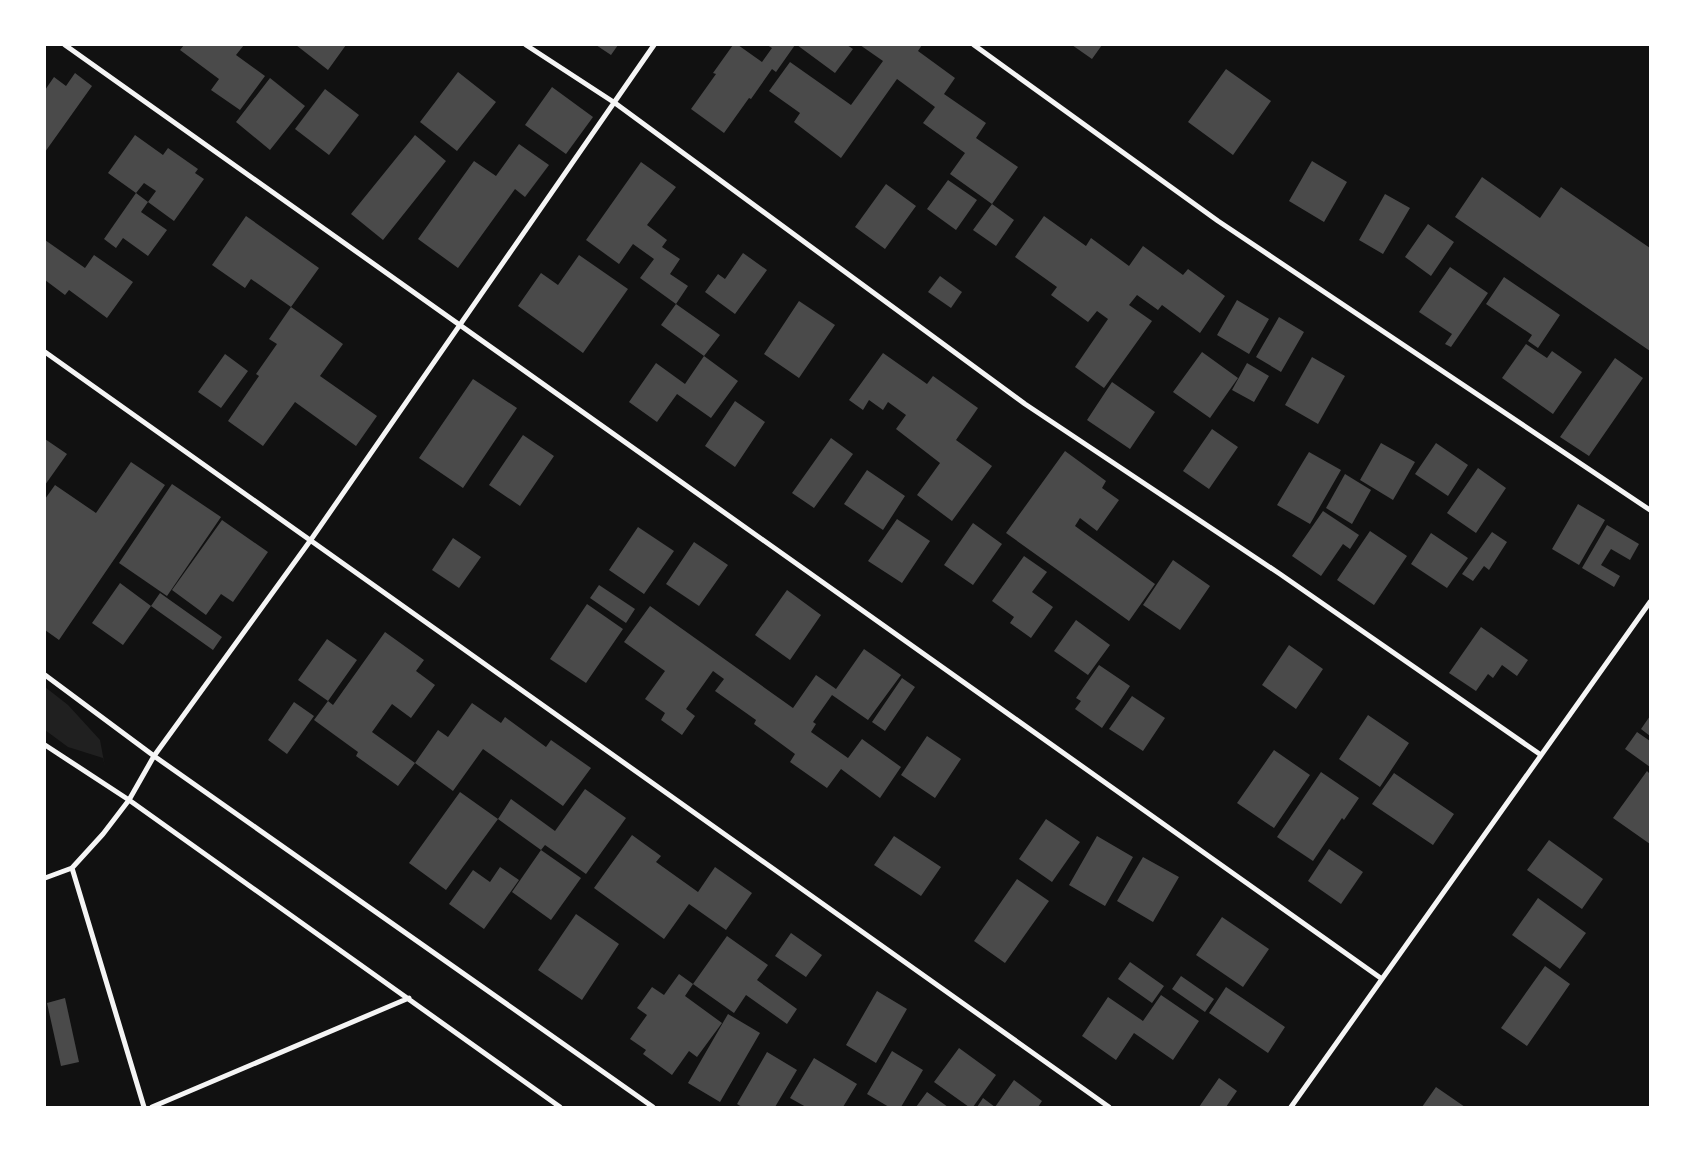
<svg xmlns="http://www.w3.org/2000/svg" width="1695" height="1152" font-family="Manrope,sans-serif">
  <rect width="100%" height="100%" fill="#111"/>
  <!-- green -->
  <path fill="#202020" d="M45 687 68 705 100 740 105 767 103 758 68 747 45 730Z"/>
  <!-- building -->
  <path fill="#4a4a4a" d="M184 45H244L236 55 265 76 240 110 211 90 219 79 180 50Z
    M296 45H346L328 70Z
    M596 45H618L611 55Z
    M733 45H738L762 62 772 48 767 45H795L776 72 772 69 751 99 749 98 724 133 691 109 716 74 713 73Z
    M797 45H847L853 49 835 73Z
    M860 45H922L918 51 955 78 944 94 986 123 976 138 1018 167 992 204 950 174 965 153 923 123 935 107 897 79 841 158 794 122 800 113 769 91 790 62 851 105 883 61Z
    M1072 45H1102L1092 59Z
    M1226 69 1271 101 1233 155 1188 122Z
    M458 72 496 102 457 151 420 122Z
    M75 73 92 86 45 152V90L54 77 66 86Z
    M270 78 305 106 270 150 236 122Z
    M552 87 593 117 566 154 525 125Z
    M325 89 359 115 329 155 295 129Z
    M135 135 163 155 168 148 198 169 195 173 204 179 174 221 148 202 141 212 167 230 148 256 123 238 116 248 104 239 136 193 148 202 156 191 144 183 136 193 108 173Z
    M415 135 446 161 383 240 351 214Z
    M519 144 549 165 525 197 515 189 458 268 418 239 474 161 496 176Z
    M1312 161 1347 182 1324 222 1289 201Z
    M641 162 676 187 647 225 667 240 662 247 680 259 670 274 688 286 676 304 640 278 654 259 633 244 619 264 586 240Z
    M1482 177 1540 218 1561 187 1650 248V351L1455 217Z
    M948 180 977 200 956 230 927 209Z
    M886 184 916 206 885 249 855 227Z
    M1385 194 1410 208 1383 254 1359 240Z
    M992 204 1014 220 996 246 973 230Z
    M246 216 319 268 291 307 343 344 320 376 377 416 356 446 295 402 263 446 228 421 259 376 256 374 277 344 269 339 291 307 251 279 245 288 212 265Z
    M1044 216 1086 246 1091 238 1129 266 1143 246 1183 275 1188 269 1225 296 1200 333 1162 305 1158 310 1137 295 1129 305 1152 321 1104 388 1075 367 1108 319 1097 311 1088 322 1051 295 1057 287 1015 257Z
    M1428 224 1454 242 1431 276 1405 257Z
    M45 240 85 268 94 255 133 282 107 318 69 290 65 295 45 280Z
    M743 253 767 270 735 314 705 292 718 274 725 279Z
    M579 255 628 289 583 353 518 306 541 273 558 285Z
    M1450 267 1488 293 1451 347 1445 344 1452 334 1419 312Z
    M940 276 962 292 951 308 928 292Z
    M1504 277 1560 315 1538 348 1528 341 1532 335 1486 304Z
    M1237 300 1269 319 1249 354 1217 335Z
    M799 301 835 325 799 378 764 354Z
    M676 304 720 335 704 356 661 325Z
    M1279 317 1304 332 1281 372 1256 357Z
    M1526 344 1547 358 1552 351 1582 372 1553 414 1502 378Z
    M1202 352 1238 378 1210 418 1173 392Z
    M883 353 927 384 933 376 978 408 956 440 992 466 952 521 917 495 940 463 896 429 906 415 888 402 883 410 869 400 863 410 849 400Z
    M225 354 248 371 221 408 198 392Z
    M704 356 738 381 711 418 677 394 657 422 629 402 656 363 685 384Z
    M1312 357 1345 376 1318 424 1285 405Z
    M1615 358 1643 378 1589 456 1560 437Z
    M1247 363 1269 376 1254 402 1232 390Z
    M473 379 517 408 463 488 419 458Z
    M1112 382 1155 412 1130 449 1087 420Z
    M735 401 765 422 735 467 705 446Z
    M1212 429 1238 447 1209 489 1183 471Z
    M523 435 554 456 520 506 489 485Z
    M831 438 853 454 814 508 792 493Z
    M45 439 67 454 45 485Z
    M1381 443 1415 462 1393 500 1360 480Z
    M1436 443 1468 465 1448 496 1415 474Z
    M1065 451 1106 481 1102 488 1119 500 1097 531 1080 518 1075 526 1155 584 1129 621 1006 533Z
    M1309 452 1341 470 1310 524 1277 505Z
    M131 462 165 485 59 640 45 630V499L55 485 96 513Z
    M1478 468 1506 488 1476 533 1447 513Z
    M867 470 905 496 883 530 844 504Z
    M1345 474 1371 490 1352 524 1326 508Z
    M172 484 221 517 167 596 119 563Z
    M1578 504 1605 520 1579 565 1552 549Z
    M1323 511 1359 535 1350 549 1343 544 1321 576 1292 556Z
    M897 519 930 541 902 583 868 561Z
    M222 520 268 552 233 602 221 594 206 615 172 590Z
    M973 523 1002 544 973 585 944 565Z
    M1607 525 1639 544 1630 560 1611 549 1601 565 1620 576 1614 587 1582 568Z
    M638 527 674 551 644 594 609 570Z
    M1370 531 1407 556 1374 605 1337 580Z
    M1492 532 1507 542 1489 570 1484 566 1473 581 1462 574Z
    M1431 533 1468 558 1447 588 1411 564Z
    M453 538 481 557 459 588 432 570Z
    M694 542 728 565 699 606 666 584Z
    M1024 556 1047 572 1032 592 1053 607 1031 638 1010 623 1014 617 992 601Z
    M1173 560 1210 586 1180 630 1143 605Z
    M120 583 151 606 123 645 92 623Z
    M599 585 635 609 626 623 590 598Z
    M787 590 821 615 790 660 755 635Z
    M160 593 222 637 213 650 151 606Z
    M587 604 623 629 586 683 550 659Z
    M650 606 793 708 816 675 836 689 864 649 901 675 868 720 832 695 813 722 816 724 811 732 848 758 862 739 901 767 880 798 841 769 827 788 790 762 795 754 754 724 756 720 715 691 724 679 713 671 686 709 695 716 682 735 661 720 665 713 645 699 665 671 624 642Z
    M1076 620 1110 645 1088 675 1054 651Z
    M1481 627 1528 660 1517 676 1502 665 1493 678 1488 674 1476 691 1449 673Z
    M385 632 424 660 416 671 435 685 411 718 392 704 372 732 415 763 398 786 356 756 358 752 314 720 328 701 333 705Z
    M327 639 357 660 328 701 298 680Z
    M1289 645 1323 669 1296 709 1262 685Z
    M1099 665 1130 686 1102 728 1075 709 1081 701 1076 698Z
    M902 678 915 687 885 731 872 722Z
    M1132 696 1165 718 1143 751 1109 729Z
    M294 702 314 716 287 754 268 740Z
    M472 703 501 723 505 717 546 747 551 740 591 768 563 806 483 749 453 791 415 763 438 730 448 737Z
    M1368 715 1409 743 1380 787 1339 759Z
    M1650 716V736L1641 729Z
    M1637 732 1650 741V767L1625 749Z
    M927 736 961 759 935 798 901 775Z
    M1274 750 1310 775 1274 828 1237 803Z
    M1647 771 1650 774V844L1613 818Z
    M1321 772 1359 798 1344 820 1342 818 1313 861 1277 837Z
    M1394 773 1454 814 1433 845 1372 804Z
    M585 789 626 818 586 874 545 845 541 850 498 819 511 799 555 831Z
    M460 792 498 819 446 890 409 863Z
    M1046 819 1080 842 1052 882 1019 859Z
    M632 835 661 856 656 862 698 892 715 867 752 893 726 930 689 904 664 939 594 888Z
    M894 836 941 867 921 896 874 865Z
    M1097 836 1133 857 1105 906 1069 885Z
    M1549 840 1603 879 1582 909 1527 870Z
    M1329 849 1363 872 1341 904 1308 881Z
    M541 850 581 878 551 920 512 892Z
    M1143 857 1179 877 1153 922 1117 901Z
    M500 867 519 880 484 929 449 904 473 870 490 882Z
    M1017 879 1049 901 1005 963 974 941Z
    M1538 898 1586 933 1560 969 1512 935Z
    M576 914 619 944 582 1000 538 970Z
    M1222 917 1269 949 1243 987 1196 955Z
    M791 933 822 955 806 977 775 956Z
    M727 936 768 965 757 980 797 1009 787 1024 746 995 734 1013 693 984Z
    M1130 962 1164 986 1152 1003 1118 979Z
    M1545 966 1570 984 1527 1046 1501 1028Z
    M679 974 693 984 685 996 722 1023 697 1057 689 1051 672 1075 643 1054 646 1050 630 1039 647 1015 637 1008 652 987 664 995Z
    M1181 976 1214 999 1205 1012 1172 989Z
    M1226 987 1285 1027 1268 1053 1209 1013Z
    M877 991 907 1009 876 1063 846 1045Z
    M1161 995 1199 1021 1173 1060 1134 1033 1116 1060 1082 1036 1108 997 1143 1021Z
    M65 998 79 1062 61 1066 47 1003Z
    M728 1014 760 1033 720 1102 688 1083Z
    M959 1048 996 1075 973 1107H969L934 1082Z
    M892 1051 923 1070 901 1107H889L867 1094Z
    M767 1052 797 1070 775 1107H742L737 1104Z
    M814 1058 857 1084 843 1107H806L790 1098Z
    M1219 1078 1237 1091 1226 1107H1199Z
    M1014 1080 1042 1101 1038 1107H977L983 1098 995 1107Z
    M1436 1087 1465 1107H1422Z
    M927 1092 948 1107H916Z"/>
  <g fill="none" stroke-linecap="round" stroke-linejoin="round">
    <!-- minor -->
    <path stroke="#f5f5f5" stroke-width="5" d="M65 45 1382 979
      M526 45 615 103 1025 404 1280 574 1541 755
      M974 45 1218 221 1650 510
      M45 352 1109 1107
      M45 675 154 756 653 1107
      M45 745 129 800 560 1107
      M72 868 144 1107
      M45 878 72 868 103 834 129 800 154 756 310 541 654 45
      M152 1107 409 998
      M1291 1107 1650 602"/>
  </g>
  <!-- border -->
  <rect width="1695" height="1152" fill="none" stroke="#ffffff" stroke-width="92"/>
</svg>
